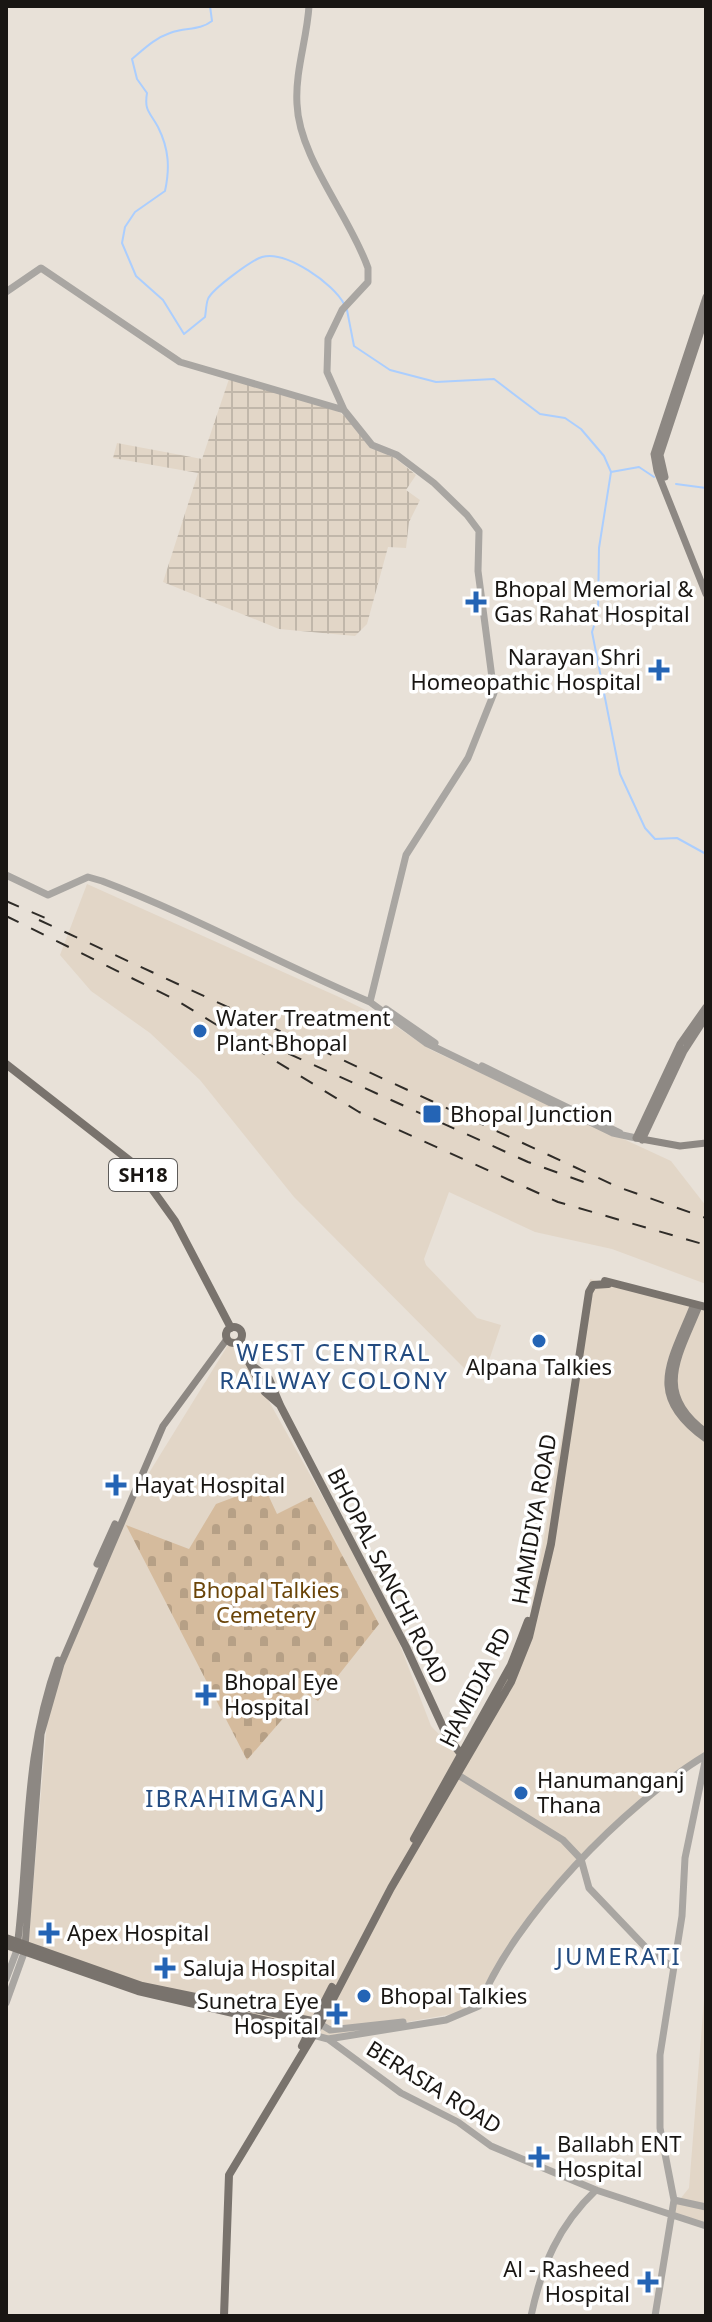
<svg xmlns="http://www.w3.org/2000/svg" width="712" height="2322" font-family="'Noto Sans',sans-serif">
  <defs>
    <pattern id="industrial-grid" width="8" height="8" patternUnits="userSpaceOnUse" patternTransform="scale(2)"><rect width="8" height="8" fill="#e2d6c7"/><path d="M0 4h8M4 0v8" fill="none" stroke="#c1b7aa"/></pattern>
    <pattern id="cemetery-stones" width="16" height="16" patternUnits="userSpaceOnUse" patternTransform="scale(2)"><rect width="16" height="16" fill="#d5bb9d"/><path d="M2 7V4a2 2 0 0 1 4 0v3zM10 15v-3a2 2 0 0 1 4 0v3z" fill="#b6a086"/></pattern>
  </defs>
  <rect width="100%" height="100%" fill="#e8e1d8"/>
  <!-- built -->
  <path fill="#e2d6c7" d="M87 884 339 997 388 1021 431 1050 671 1161 706 1206V1284L612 1249 535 1232 449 1192 424 1259 426 1265 477 1318 501 1325 483 1378 470 1374 294 1197 200 1080 150 1033 91 991 60 955Z
    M590 1279 706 1311V1752L581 1859 463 2012 323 2037 18 1946 29 1936 49 1698 118 1523 233 1337 388 1614 431 1726 461 1757 527 1633Z
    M706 1975V2226L668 2214 689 2188Z"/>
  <!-- industrial -->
  <path fill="url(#industrial-grid)" d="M229 379 336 410 346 417 370 447 395 458 416 475 406 490 420 500 409 522 406 548 388 547 367 624 355 636 279 629 163 582 198 473 113 458 117 443 202 459Z"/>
  <!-- cemetery -->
  <path fill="url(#cemetery-stones)" d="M264 1486 277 1514 311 1497 379 1624 318 1701 305 1693 247 1760 126 1525 189 1549 216 1504Z"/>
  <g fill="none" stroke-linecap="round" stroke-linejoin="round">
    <!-- stream -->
    <path stroke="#abcefe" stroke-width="2" d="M210 6 212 21C199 31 186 27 170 33 155 38 144 49 132 59L137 79 147 93C144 111 150 112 158 127 169 149 170 168 165 191L135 212 125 227 122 243 136 276 163 300 184 334 205 317C206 312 206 304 208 299 212 289 252 260 262 257 286 250 334 284 344 304
      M347 310 354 346 390 370 436 382 494 379 540 414 565 418 581 429 604 456 611 472 599 548 598 613 592 632 620 774 645 828 655 839 677 838 706 854
      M611 472 639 467 654 477
      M676 484 706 488
      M6 863 7 873
      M6 890 7 879"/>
    <!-- tertiary -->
    <path stroke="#a9a6a2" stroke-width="7" d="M309 6C307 39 295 71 297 104 299 158 350 216 368 268V282L342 310 328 339 327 372 344 410 372 445 397 455 434 483 467 515 479 531 478 571 494 693 468 758 406 855 370 1002 426 1043 613 1133 636 1138
      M6 292 41 268 180 362 344 410
      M6 875 48 895 88 877 102 881C194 916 280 964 370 1002
      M386 1009 435 1043
      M482 1066 620 1133
      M458 1775 563 1840 581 1859 589 1888 651 1953 673 1967
      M6 1979 17 1950
      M6 2003 24 1953
      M320 2024 330 2030 403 2022
      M313 2035 328 2039 401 2093 458 2122 491 2146 596 2190 706 2226
      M328 2039 446 2020 479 2006C513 1918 625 1804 706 1755
      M674 2200 706 2207
      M531 2316C542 2265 558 2226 596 2190
      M655 2316 674 2200 660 2128V2055L682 1916 685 1858 706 1757"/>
    <!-- secondary -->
    <path stroke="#8d8883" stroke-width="7" d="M706 297 654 454 657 471 706 594
      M665 477 660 455 706 316
      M706 1007 680 1044 636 1138 680 1146 706 1143
      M642 1140 684 1051 706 1017
      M694 1304C671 1362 644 1395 706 1439
      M699 1306C679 1356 652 1393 706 1432
      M97 1564 115 1524
      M25 1947 41 1734 61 1664 163 1426 227 1339
      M17 1948C30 1846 22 1760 58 1660"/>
    <!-- primary -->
    <path stroke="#79736d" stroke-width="8" d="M6 1064 134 1164 175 1221 231 1328
      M605 1281 706 1307
      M226 1335a8 8 0 1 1 16 0a8 8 0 1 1-16 0Z
      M238 1342 265 1392 280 1405
      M255 1368 269 1379 280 1405 406 1647 447 1736 464 1758
      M414 1839 511 1665 528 1621
      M6 1938 142 1986 317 2022
      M6 1945 138 1991 310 2031
      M302 2046 332 1987
      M224 2316 229 2175 320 2024 391 1888 511 1682 529 1637 551 1544 589 1292 593 1285 608 1284"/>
    <!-- rail -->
    <path stroke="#2f2c28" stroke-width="2" stroke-dasharray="14 14" stroke-linecap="butt" d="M6 901 50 920
      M6 916 176 1000 359 1112 558 1202 706 1245
      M39 920 618 1187 706 1218
      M263 1042 528 1162 589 1184"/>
  </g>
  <!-- markers -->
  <g fill="#2464b5" stroke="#fff" stroke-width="3">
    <path d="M472 590h8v8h8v8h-8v8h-8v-8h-8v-8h8z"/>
    <path d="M655 658h8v8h8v8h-8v8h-8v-8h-8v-8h8z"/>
    <circle cx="200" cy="1031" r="8"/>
    <rect x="422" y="1104" width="20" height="20" rx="4"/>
    <circle cx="539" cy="1341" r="8"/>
    <path d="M112 1473h8v8h8v8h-8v8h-8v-8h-8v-8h8z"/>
    <path d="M202 1683h8v8h8v8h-8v8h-8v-8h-8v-8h8z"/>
    <circle cx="521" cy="1793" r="8"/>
    <path d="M45 1921h8v8h8v8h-8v8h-8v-8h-8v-8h8z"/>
    <path d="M161 1956h8v8h8v8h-8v8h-8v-8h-8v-8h8z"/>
    <circle cx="364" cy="1996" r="8"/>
    <path d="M333 2002h8v8h8v8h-8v8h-8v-8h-8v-8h8z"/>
    <path d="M535 2145h8v8h8v8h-8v8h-8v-8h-8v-8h8z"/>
    <path d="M644 2270h8v8h8v8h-8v8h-8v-8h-8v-8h8z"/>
  </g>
  <g text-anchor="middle" stroke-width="7" stroke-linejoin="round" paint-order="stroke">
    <!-- shield labels -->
    <rect fill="#fff" stroke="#5e5c5a" stroke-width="2" x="109" y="1159" width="68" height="32" rx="6"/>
    <g font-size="20" font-weight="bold" fill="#191613">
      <text x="143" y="1182">SH18</text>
    </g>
    <!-- poi labels -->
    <g font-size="22" fill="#191613" stroke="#fff" text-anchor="start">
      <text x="494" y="597">Bhopal Memorial &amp;<tspan x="494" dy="25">Gas Rahat Hospital</tspan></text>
      <text x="641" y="665" text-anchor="end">Narayan Shri<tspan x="641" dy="25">Homeopathic Hospital</tspan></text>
      <text x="216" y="1026">Water Treatment<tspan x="216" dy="25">Plant Bhopal</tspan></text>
      <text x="450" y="1122">Bhopal Junction</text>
      <text x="539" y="1375" text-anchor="middle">Alpana Talkies</text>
      <text x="134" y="1493">Hayat Hospital</text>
      <text x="224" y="1690">Bhopal Eye<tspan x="224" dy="25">Hospital</tspan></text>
      <text x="537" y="1788">Hanumanganj<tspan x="537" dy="25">Thana</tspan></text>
      <text x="67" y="1941">Apex Hospital</text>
      <text x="183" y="1976">Saluja Hospital</text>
      <text x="380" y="2004">Bhopal Talkies</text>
      <text x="319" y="2009" text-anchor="end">Sunetra Eye<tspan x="319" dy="25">Hospital</tspan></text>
      <text x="557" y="2152">Ballabh ENT<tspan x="557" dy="25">Hospital</tspan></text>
      <text x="630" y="2277" text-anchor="end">Al - Rasheed<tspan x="630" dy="25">Hospital</tspan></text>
    </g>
    <!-- street labels -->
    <g font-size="22" fill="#191613" stroke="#fff">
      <text transform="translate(534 1519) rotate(-80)" y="8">HAMIDIYA ROAD</text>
      <text transform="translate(388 1576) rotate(63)" y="8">BHOPAL SANCHI ROAD</text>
      <text transform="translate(475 1687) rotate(-63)" y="8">HAMIDIA RD</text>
      <text transform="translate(434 2087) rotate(32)" y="8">BERASIA ROAD</text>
    </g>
    <!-- park labels -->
    <g font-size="22" fill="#6a4408" stroke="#fff">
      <text x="266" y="1598">Bhopal Talkies<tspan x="266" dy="25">Cemetery</tspan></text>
    </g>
    <!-- neighbourhood labels -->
    <g font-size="24" letter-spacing="2" fill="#234b80" stroke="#fff">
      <text x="334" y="1361">WEST CENTRAL<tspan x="334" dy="28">RAILWAY COLONY</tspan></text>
      <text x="236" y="1807">IBRAHIMGANJ</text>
      <text x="619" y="1965">JUMERATI</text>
    </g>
  </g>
  <!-- border -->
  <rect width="712" height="2322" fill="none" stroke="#191613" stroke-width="16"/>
</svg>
